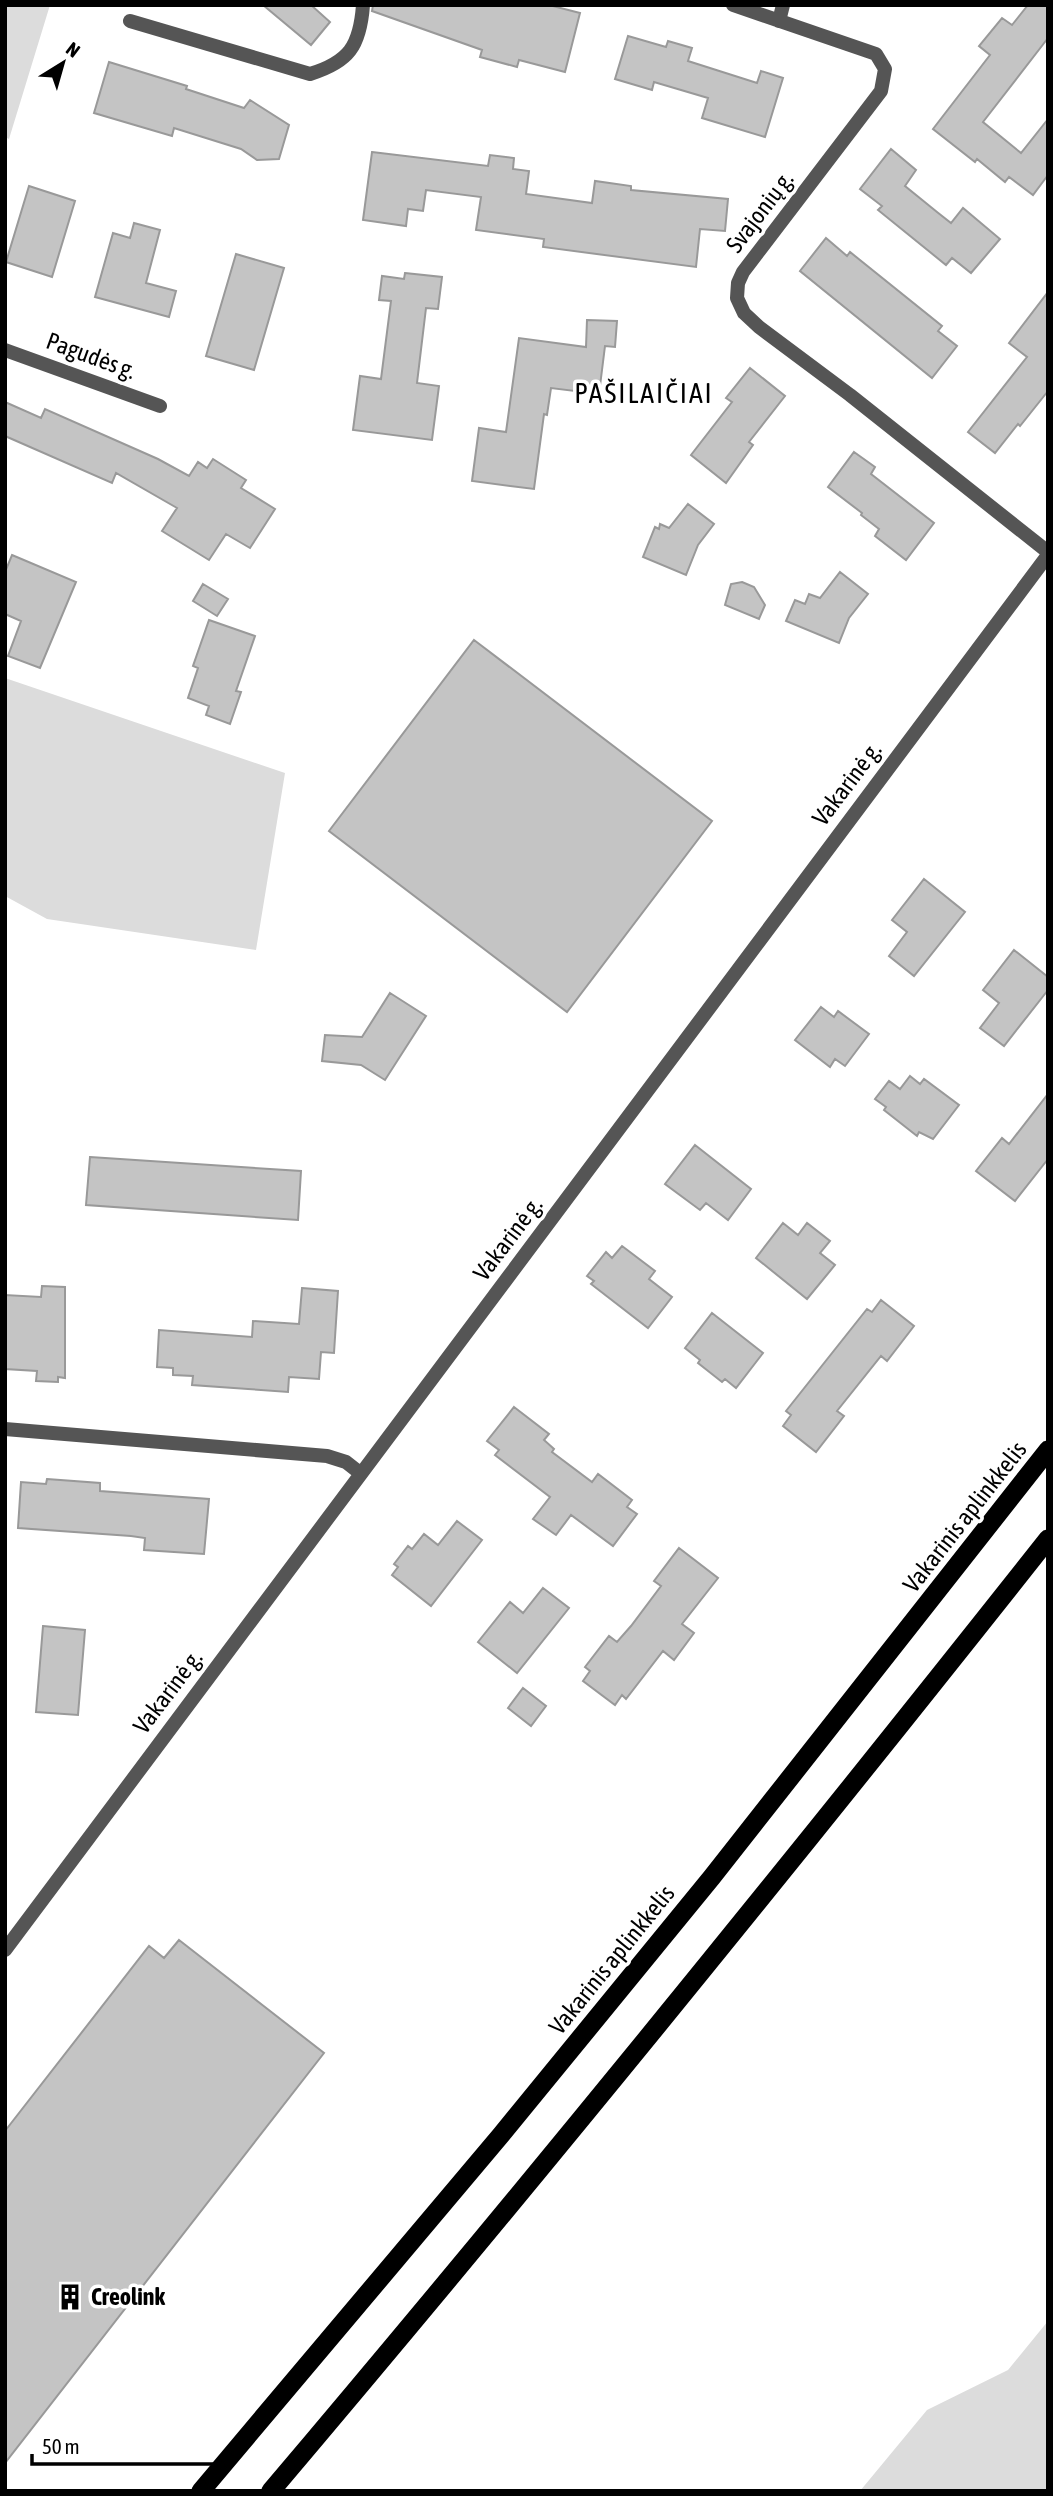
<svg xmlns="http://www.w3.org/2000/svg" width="1053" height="2496" font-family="'Asap Condensed',sans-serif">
  <rect width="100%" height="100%" fill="#fff"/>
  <!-- green -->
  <path fill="#dcdcdc" d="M5 5H50L9 139 5 137Z
    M5 678 285 773 256 950 47 919 5 896Z
    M1048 2321V2491H860L927 2410 1008 2370Z"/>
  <!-- building -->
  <path fill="#c4c4c4" stroke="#999" stroke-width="2" d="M263 5H311L330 22 311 45Z
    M373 5H549L580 13 565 72 519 60 517 67 480 57 482 50 372 11Z
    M1028 5H1048V38L983 122 1021 153 1048 119V175L1033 195 1009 177 1005 182 977 159 975 162 933 129 990 55 979 46 1002 18 1012 25Z
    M628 36 666 47 668 41 692 48 688 61 757 83 761 71 783 78 765 137 702 118 708 98 654 82 652 90 615 79Z
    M109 62 187 86 186 89 244 108 250 100 289 125 279 159 257 160 241 149 174 128 172 136 94 113Z
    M891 149 916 170 905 186 937 212 951 223 963 208 1000 239 971 273 952 258 946 265 878 210 882 206 860 189Z
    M372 152 488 166 490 155 514 158 513 169 529 171 526 194 592 203 595 181 631 186V190L728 199 725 231 700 229 696 267 543 247 544 239 476 230 481 197 426 190 423 211 408 209 406 226 363 220Z
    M29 186 75 201 52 277 6 262Z
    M134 223 160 230 146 283 176 291 169 317 95 297 113 233 130 238Z
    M826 238 847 256 850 252 942 326 938 331 957 346 932 378 800 271Z
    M236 254 284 268 254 370 206 356Z
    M405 273 442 277 438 309 426 308 417 383 439 386 432 440 353 430 360 376 381 379 391 301 379 300 382 276 404 279Z
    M1048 292V391L1020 426 1018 424 995 453 968 432 1027 357 1009 343Z
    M587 320 617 321 615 347 605 346 599 394 551 388 547 415 544 414 534 489 472 481 479 428 506 432 519 338 586 347Z
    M750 368 785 396 749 442 753 445 726 483 691 455 732 402 726 398Z
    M5 402 41 418 45 409 158 459 189 476 198 462 207 468 213 459 246 480 241 488 275 509 250 548 226 534 209 560 162 531 177 508 116 473 112 483 5 436Z
    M854 452 875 467 871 474 934 523 906 560 875 536 879 529 861 515 862 513 828 487Z
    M688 504 714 524 698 545 686 575 643 557 655 527 659 529 660 524 669 528Z
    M12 555 76 582 40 668 8 656 21 621 5 614V572Z
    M840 572 868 594 849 618 839 643 786 621 795 600 805 604 809 594 820 598Z
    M742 582 754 587 765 605 759 619 725 605 731 584Z
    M203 584 228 599 217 616 193 601Z
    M209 620 255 636 236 691 241 692 230 724 206 715 209 706 188 698 198 668 193 666Z
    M474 640 712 821 567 1012 329 831Z
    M924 879 965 912 914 976 889 956 907 932 892 920Z
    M1014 950 1048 977V990L1004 1046 980 1028 999 1003 983 990Z
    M390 993 426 1016 385 1080 361 1065 322 1061 325 1035 362 1037Z
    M821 1007 834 1017 838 1011 869 1034 845 1066 835 1059 830 1067 795 1040Z
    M910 1076 920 1084 924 1079 959 1105 933 1139 919 1132 917 1136 884 1110 886 1107 875 1099 889 1081 900 1089Z
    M1048 1094V1159L1015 1201 976 1171 1002 1138 1009 1144Z
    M695 1145 751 1189 728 1220 706 1203 700 1210 665 1184Z
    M90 1157 301 1171 298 1220 86 1205Z
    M783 1223 798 1235 807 1223 830 1241 820 1253 835 1265 807 1299 756 1258Z
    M622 1246 655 1271 649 1279 672 1297 648 1328 591 1284 594 1281 587 1276 606 1252 612 1258Z
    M42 1286 65 1287V1378L58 1377V1382L36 1381 37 1371 5 1369V1295L41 1297Z
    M302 1288 338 1291 334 1353 321 1352 319 1379 289 1377 288 1392 248 1389 192 1385 193 1376 173 1375V1368L157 1367 159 1330 252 1337 253 1321 299 1324Z
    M881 1300 914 1326 887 1361 881 1356 837 1411 844 1416 816 1452 783 1426 791 1415 786 1411 867 1309 872 1312Z
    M712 1313 763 1353 736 1388 725 1379 722 1382 698 1363 700 1360 685 1348Z
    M514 1407 549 1434 544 1440 554 1449 552 1452 592 1482 598 1474 632 1500 627 1507 637 1514 613 1546 571 1515 556 1535 533 1519 550 1497 495 1455 499 1450 487 1441Z
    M47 1479 100 1483V1491L209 1499 204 1554 144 1550 145 1538 131 1536 18 1528 21 1482 46 1484Z
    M457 1521 482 1540 431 1606 392 1575 398 1567 394 1564 408 1546 412 1549 424 1534 438 1545Z
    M679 1548 718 1578 682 1624 694 1633 674 1660 663 1651 626 1699 622 1695 615 1705 583 1681 590 1671 585 1667 609 1636 617 1642 631 1626 661 1586 654 1581Z
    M543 1588 569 1608 517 1673 478 1642 510 1602 523 1613Z
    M43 1626 85 1630 78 1715 36 1712Z
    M523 1688 546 1706 531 1726 508 1708Z
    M179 1940 324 2053 5 2463V2131L149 1946 164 1958Z"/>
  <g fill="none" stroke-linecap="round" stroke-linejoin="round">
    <!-- minor -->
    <path stroke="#555" stroke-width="14" d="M733 5 876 54 885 69 881 91 743 272 738 283 737 298 744 313 759 327 850 395 1048 552
      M130 21 310 74C349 62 360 46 363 5
      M779 21 783 5
      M5 350 160 406
      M5 1429 327 1456 346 1462 360 1473
      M5 1950 1048 555"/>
    <!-- trunk -->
    <path stroke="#000" stroke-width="19" d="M201 2491 501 2135 712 1877 1048 1450
      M271 2491C536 2178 794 1860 1048 1539"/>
  </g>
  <!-- icons -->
  <defs>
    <g id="building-bare" transform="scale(2.1)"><path d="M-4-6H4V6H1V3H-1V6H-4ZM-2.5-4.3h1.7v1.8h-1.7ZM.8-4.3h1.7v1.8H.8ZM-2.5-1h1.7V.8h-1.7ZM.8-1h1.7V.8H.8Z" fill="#000" stroke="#fff" stroke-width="2.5" paint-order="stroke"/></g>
  </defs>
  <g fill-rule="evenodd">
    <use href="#building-bare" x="70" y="2297"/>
  </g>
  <g text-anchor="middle" stroke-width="7" stroke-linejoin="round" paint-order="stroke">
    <!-- street labels -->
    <g font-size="24" fill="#000" stroke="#fff">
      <text transform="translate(760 212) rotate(-53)" y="8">Svajonių g.</text>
      <text transform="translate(91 356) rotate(20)" y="8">Pagudės g.</text>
      <text transform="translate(847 784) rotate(-53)" y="8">Vakarinė g.</text>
      <text transform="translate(508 1239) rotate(-53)" y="8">Vakarinė g.</text>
      <text transform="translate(965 1517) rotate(-52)" y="8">Vakarinis aplinkkelis</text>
      <text transform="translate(168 1692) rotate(-53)" y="8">Vakarinė g.</text>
      <text transform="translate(612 1960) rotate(-51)" y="8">Vakarinis aplinkkelis</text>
    </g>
    <!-- poi labels -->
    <g font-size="24" font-weight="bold" fill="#000" stroke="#fff" text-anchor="start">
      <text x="91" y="2305">Creolink</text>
    </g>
    <!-- quarter labels -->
    <g font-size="28" letter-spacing="2" fill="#000" stroke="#fff">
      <text x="644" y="403">PAŠILAIČIAI</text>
    </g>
  </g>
  <!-- border -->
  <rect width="1053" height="2496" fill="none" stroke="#000000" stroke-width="14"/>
  <!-- north arrow -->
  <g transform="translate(63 63) rotate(37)" stroke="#ffffff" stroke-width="5" paint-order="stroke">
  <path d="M0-5L12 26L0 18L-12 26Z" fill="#000000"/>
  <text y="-10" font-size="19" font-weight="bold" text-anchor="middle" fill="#000000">N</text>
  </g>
  <!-- scale -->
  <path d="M32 2454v10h198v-10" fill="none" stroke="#000000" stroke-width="3.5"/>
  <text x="42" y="2454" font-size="21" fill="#000000" stroke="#ffffff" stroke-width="5" paint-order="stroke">50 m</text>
</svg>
